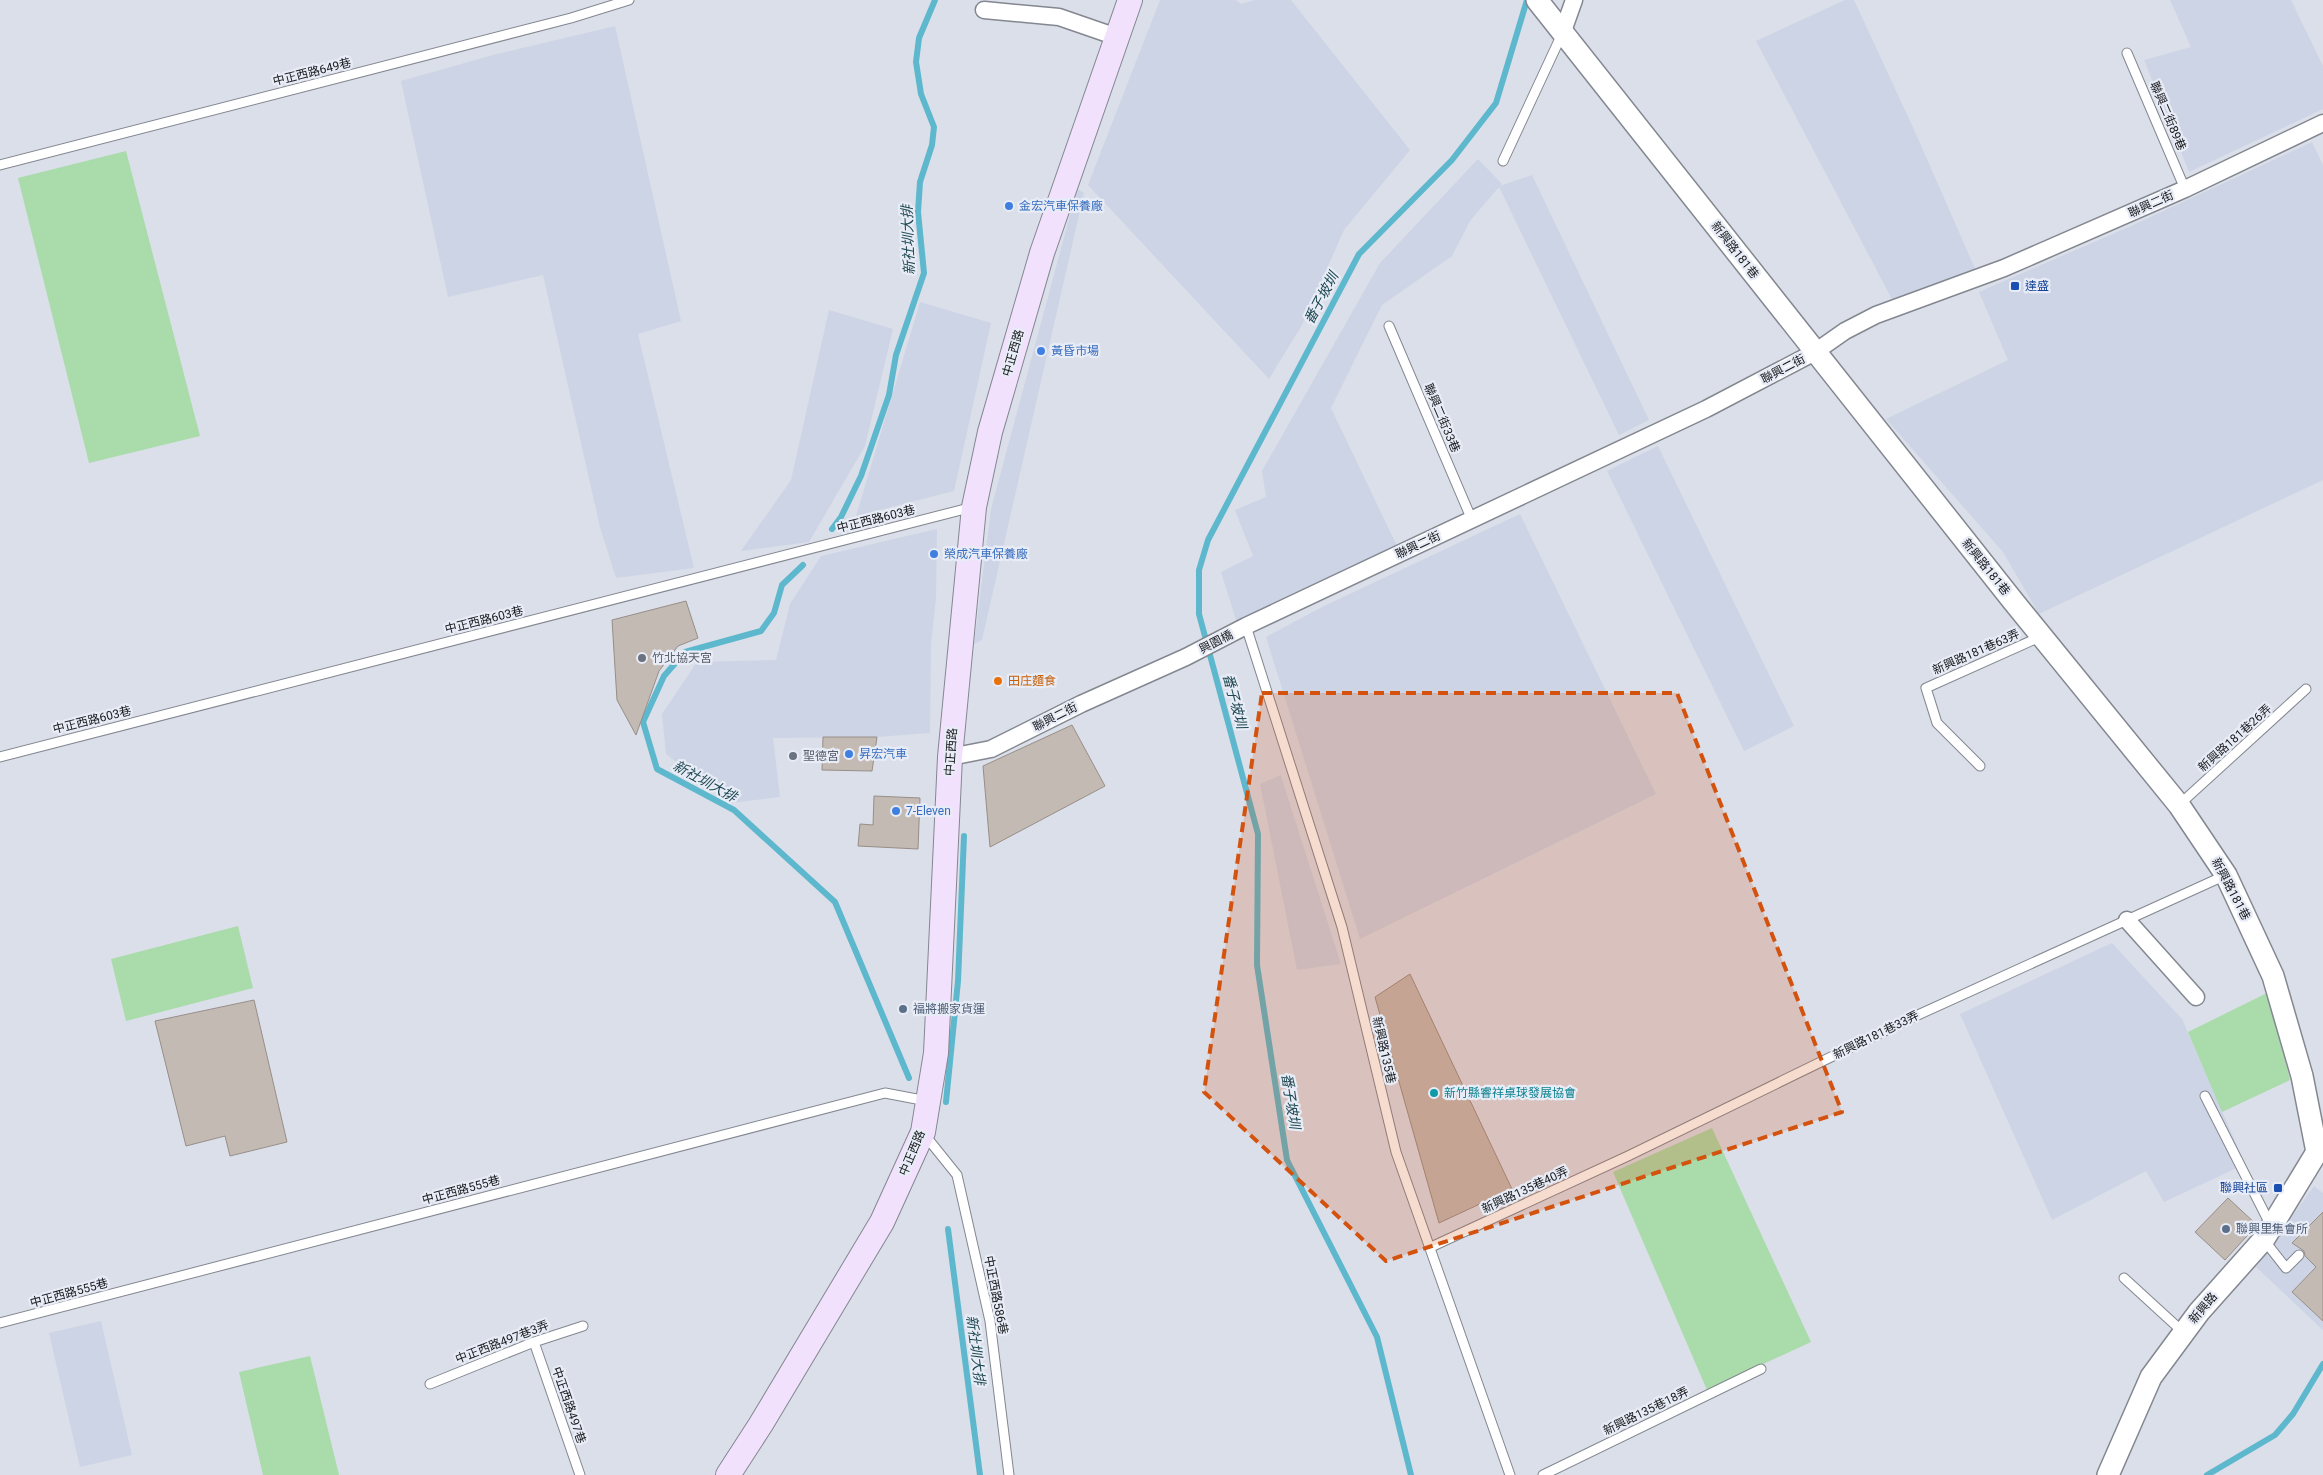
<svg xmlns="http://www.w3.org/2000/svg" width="2323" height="1475" font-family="Roboto,'Noto Sans TC',sans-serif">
  <rect width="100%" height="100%" fill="#dbdfe9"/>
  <!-- built -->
  <path fill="#cdd4e5" d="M1160 0H1236L1241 4 1255 0H1291L1410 150 1344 230 1302 325 1269 379 1088 185Z
    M1845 0H1854L1916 134 1976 271 1895 305 1756 41Z
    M2170 0H2291L2323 66V109L2189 172 2144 60 2191 47Z
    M615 26 681 321 638 334 694 568 616 578 600 527 543 275 448 297 401 81 493 55Z
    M2312 142 2323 165V480L2039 614 2003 552 1886 419 2008 360 1979 292 2131 226Z
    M1478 159 1502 184 1500 186 1532 175 1649 420 1619 435 1499 187 1470 221 1452 256 1382 305 1331 408 1397 546 1237 623 1221 572 1253 556 1235 510 1266 497 1262 471 1380 263Z
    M1077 189 1084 193 982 640 974 644 991 509Z
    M920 302 991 323 954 491 856 516Z
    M829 310 893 329 865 446 809 542 741 551 791 480Z
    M1658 446 1794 726 1744 751 1607 471Z
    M1520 514 1656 794 1360 939 1266 637 1324 606Z
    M937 529 936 598 931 644 930 733 877 737 773 738 780 797 730 803 666 754 662 714 697 662 776 660 790 604 821 556Z
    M1281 775V776L1341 964 1297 970 1260 784Z
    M2112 943 2182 1019 2245 1164 2164 1202 2146 1171 2052 1220 1960 1014Z
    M2314 1186 2323 1193V1330L2256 1267Z
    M101 1321 132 1455 80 1467 49 1333Z"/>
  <!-- green -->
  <path fill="#aadbaa" d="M126 151 200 436 89 463 18 178Z
    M238 926 253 988 126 1021 111 959Z
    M2269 992 2290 1080 2222 1112 2188 1032Z
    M1712 1128 1811 1342 1707 1390 1613 1172Z
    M310 1356 339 1475H263L239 1372Z"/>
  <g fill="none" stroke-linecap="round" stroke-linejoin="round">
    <!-- stream -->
    <path stroke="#5db8cd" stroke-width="6" d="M832 529 841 517 861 476 889 395 896 355 924 273 918 212 920 182 932 145 934 127 921 94 916 62 919 38 935 0
      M803 565 782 585 774 613 761 631 685 652 664 676 643 722 657 769 734 810 835 902 909 1078
      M946 1102 958 981 964 836
      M948 1229 980 1475
      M1411 1475 1377 1337 1287 1160 1257 965 1258 834 1199 614V570L1208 540 1359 254 1452 160 1496 103 1527 0
      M2207 1475 2275 1435 2293 1414 2323 1364"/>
  </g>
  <!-- building -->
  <path fill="#c4bab4" stroke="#978e88" d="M686 601 698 638 678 646 659 671 636 735 617 700 612 620Z
    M1072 725 1105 786 990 847 983 766Z
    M823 737H877L872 771 822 770Z
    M874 796 920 798 918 849 858 846 860 824 873 825Z
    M1410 974 1512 1189 1439 1223 1375 997Z
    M254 1000 287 1142 230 1156 225 1136 186 1146 155 1021Z
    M2228 1198 2257 1225 2225 1260 2195 1232Z
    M2323 1212V1321L2292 1292 2316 1267 2305 1256 2304 1251 2292 1243Z"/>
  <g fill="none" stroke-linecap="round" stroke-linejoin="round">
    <!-- service casing -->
    <g stroke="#838790" stroke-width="11">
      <path id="service" d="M2127 53 2185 189
        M1503 161 1562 34
        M0 165 571 18 629 0
        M1389 326 1472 520
        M1246 626 1342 927 1396 1152 1510 1475
        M0 757 973 507
        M1980 766 1937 723 1926 688 2042 636
        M2180 804 2306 689
        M2205 1096 2270 1224
        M924 1134 957 1175 990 1321 1009 1475
        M2264 1240 2286 1268 2299 1255
        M1431 1247 1628 1156 1909 1019 2226 875
        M2124 1278 2183 1332
        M0 1323 885 1093 927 1101
        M534 1342 580 1475
        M430 1384 534 1342 583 1326
        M1543 1475 1761 1369"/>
    </g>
    <!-- minor casing -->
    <g stroke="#838790" stroke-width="19">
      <path id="minor" d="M984 10 1059 17 1117 37
        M1563 31 1574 0
        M950 757 991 749 1081 704 1186 657 1246 626 1706 409 1815 352 1845 331 1876 315 2004 268 2185 189 2323 123
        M2127 920 2196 997"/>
    </g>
    <!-- tertiary casing -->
    <g stroke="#838790" stroke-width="24">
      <path id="tertiary" d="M1537 0 2013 601 2179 805 2226 875 2273 976 2302 1076 2317 1152
        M2108 1475 2151 1377 2199 1312 2264 1239 2323 1142"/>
    </g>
    <!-- secondary casing -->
    <g stroke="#838790" stroke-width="26">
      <path id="secondary" d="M728 1475 761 1424 882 1222 923 1132 936 1053 950 757 974 507 990 432 1042 253 1130 0"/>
    </g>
    <!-- service -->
    <use href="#service" stroke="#fff" stroke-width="9"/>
    <!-- minor -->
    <use href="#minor" stroke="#fff" stroke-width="16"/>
    <!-- tertiary -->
    <use href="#tertiary" stroke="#fff" stroke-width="21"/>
    <!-- secondary -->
    <use href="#secondary" stroke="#f2e1fd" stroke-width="24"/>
  </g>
  <!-- marked area -->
  <path fill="#d3520e" fill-opacity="0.2" stroke="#d3520e" stroke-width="4" stroke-dasharray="10 6" stroke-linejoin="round" d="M1262 693H1677L1842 1112 1386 1261 1204 1092Z"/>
  <!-- markers -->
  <g fill="#3f7fe0" stroke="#e8ecf6" stroke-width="2">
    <circle cx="1009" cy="206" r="5"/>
    <circle cx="1041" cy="351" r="5"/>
    <circle cx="934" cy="554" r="5"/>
    <circle cx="849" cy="754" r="5"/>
    <circle cx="896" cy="811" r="5"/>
  </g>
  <g fill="#1a4fb4" stroke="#e8ecf6" stroke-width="2">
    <rect x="2010" y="281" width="10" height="10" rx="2.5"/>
    <rect x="2273" y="1183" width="10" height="10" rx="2.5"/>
  </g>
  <g fill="#6b7280" stroke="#e8ecf6" stroke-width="2">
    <circle cx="642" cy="658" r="5"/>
    <circle cx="793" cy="756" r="5"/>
  </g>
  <circle fill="#e8710a" stroke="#e8ecf6" stroke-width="2" cx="998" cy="681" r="5"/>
  <g fill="#5c6f8a" stroke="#e8ecf6" stroke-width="2">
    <circle cx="903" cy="1009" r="5"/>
    <circle cx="2226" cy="1229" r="5"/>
  </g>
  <circle fill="#0f9aa8" stroke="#e8ecf6" stroke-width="2" cx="1434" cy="1093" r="5"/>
  <g text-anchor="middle" stroke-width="4.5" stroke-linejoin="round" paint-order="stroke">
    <!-- street labels -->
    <g font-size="12" fill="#16181b" stroke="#e8ecf6">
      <text transform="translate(312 72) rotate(-14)" y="4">中正西路649巷</text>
      <text transform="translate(2168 116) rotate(67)" y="4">聯興二街89巷</text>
      <text transform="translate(2151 204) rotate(-24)" y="4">聯興二街</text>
      <text transform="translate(1735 250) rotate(52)" y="4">新興路181巷</text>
      <text transform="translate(1013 353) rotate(-74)" y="4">中正西路</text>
      <text transform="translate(1783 369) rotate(-28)" y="4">聯興二街</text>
      <text transform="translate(1442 418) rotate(67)" y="4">聯興二街33巷</text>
      <text transform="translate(876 519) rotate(-14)" y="4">中正西路603巷</text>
      <text transform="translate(1418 545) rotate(-25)" y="4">聯興二街</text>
      <text transform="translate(1986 567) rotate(51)" y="4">新興路181巷</text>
      <text transform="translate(484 620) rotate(-14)" y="4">中正西路603巷</text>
      <text transform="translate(1216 642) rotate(-27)" y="4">興園橋</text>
      <text transform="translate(1976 652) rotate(-24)" y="4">新興路181巷63弄</text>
      <text transform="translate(1055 717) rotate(-27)" y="4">聯興二街</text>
      <text transform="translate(92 720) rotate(-14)" y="4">中正西路603巷</text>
      <text transform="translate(2235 738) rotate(-42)" y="4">新興路181巷26弄</text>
      <text transform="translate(951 752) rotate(-86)" y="4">中正西路</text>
      <text transform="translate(2231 889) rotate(62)" y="4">新興路181巷</text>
      <text transform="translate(1876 1035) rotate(-26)" y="4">新興路181巷33弄</text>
      <text transform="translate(1384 1050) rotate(77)" y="4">新興路135巷</text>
      <text transform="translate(912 1153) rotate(-67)" y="4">中正西路</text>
      <text transform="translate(461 1190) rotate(-15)" y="4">中正西路555巷</text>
      <text transform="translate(1525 1190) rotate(-25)" y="4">新興路135巷40弄</text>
      <text transform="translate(69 1293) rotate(-15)" y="4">中正西路555巷</text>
      <text transform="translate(996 1295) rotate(79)" y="4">中正西路586巷</text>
      <text transform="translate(2203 1308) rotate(-50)" y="4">新興路</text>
      <text transform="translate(502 1342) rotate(-21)" y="4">中正西路497巷3弄</text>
      <text transform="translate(569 1405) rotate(71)" y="4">中正西路497巷</text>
      <text transform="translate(1646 1411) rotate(-26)" y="4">新興路135巷18弄</text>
    </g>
    <!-- shop labels -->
    <g font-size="12" fill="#366cbe" stroke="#e8ecf6" text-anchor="start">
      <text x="1019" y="210">金宏汽車保養廠</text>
      <text x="1051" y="355">黃昏市場</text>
      <text x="944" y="558">榮成汽車保養廠</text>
      <text x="859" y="758">昇宏汽車</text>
      <text x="906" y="815">7-Eleven</text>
    </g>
    <!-- transit labels -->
    <g font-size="12" fill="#164399" stroke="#e8ecf6" text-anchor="start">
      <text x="2025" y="290">達盛</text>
      <text x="2268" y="1192" text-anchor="end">聯興社區</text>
    </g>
    <!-- worship labels -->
    <g font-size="12" fill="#5b616d" stroke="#e8ecf6" text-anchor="start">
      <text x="652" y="662">竹北協天宮</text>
      <text x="803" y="760">聖德宮</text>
    </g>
    <!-- food labels -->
    <g font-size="12" fill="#c56008" stroke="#e8ecf6" text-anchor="start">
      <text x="1008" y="685">田庄麵食</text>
    </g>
    <!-- service labels -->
    <g font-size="12" fill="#4e5e75" stroke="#e8ecf6" text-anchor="start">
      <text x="913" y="1013">福將搬家貨運</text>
      <text x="2236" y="1233">聯興里集會所</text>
    </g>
    <!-- culture labels -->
    <g font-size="12" fill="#0d838f" stroke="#e8ecf6" text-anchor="start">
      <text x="1444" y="1097">新竹縣睿祥桌球發展協會</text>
    </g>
    <!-- water labels -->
    <g font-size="14" font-style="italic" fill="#1f4952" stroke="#e8ecf6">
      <text transform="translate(908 240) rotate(-92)" y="5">新社圳大排</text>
      <text transform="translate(1321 298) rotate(-62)" y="5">番子坡圳</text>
      <text transform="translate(1235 701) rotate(75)" y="5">番子坡圳</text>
      <text transform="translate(705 781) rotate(29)" y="5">新社圳大排</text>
      <text transform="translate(1291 1101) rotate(81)" y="5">番子坡圳</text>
      <text transform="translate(976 1350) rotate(83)" y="5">新社圳大排</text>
    </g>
  </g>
</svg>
